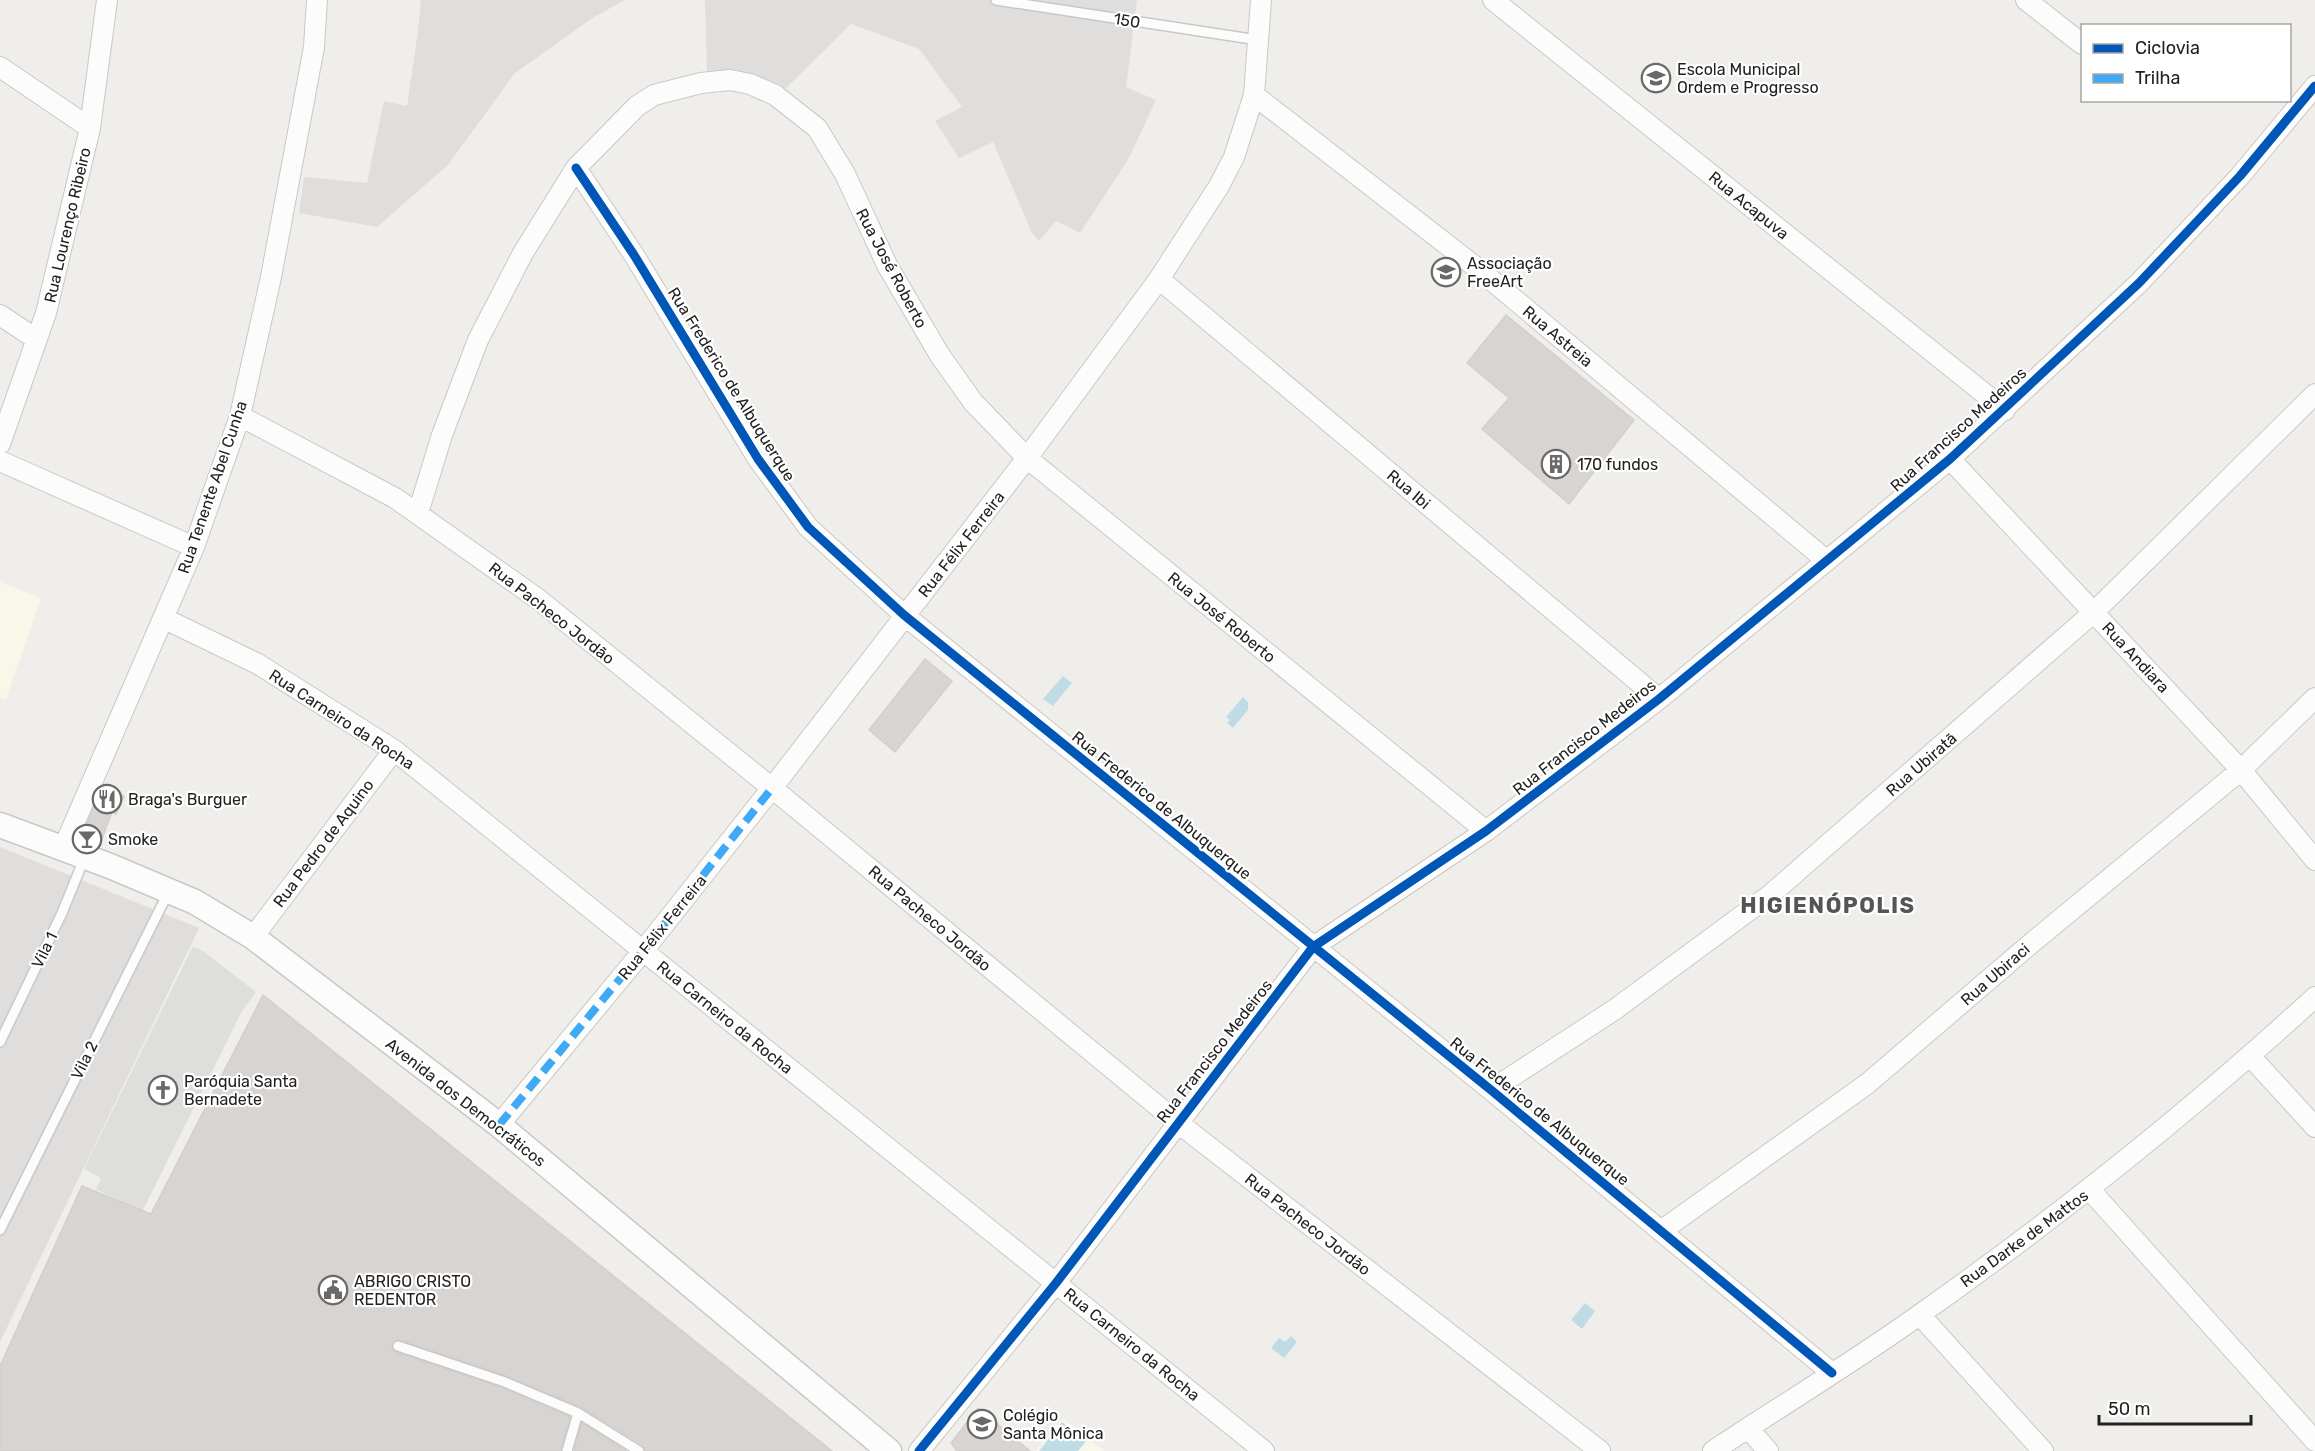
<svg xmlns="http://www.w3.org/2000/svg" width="2315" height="1451" font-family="Rubik,sans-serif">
  <rect width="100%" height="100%" fill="#f0eeeb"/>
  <!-- residential -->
  <path fill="#dfdedc" d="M421 0H625L594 17 515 73 448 165 377 227 299 213 304 177 367 183 384 101 407 106 418 31Z
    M705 0H1137L1126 87 1156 100 1128 160 1080 233 1056 221 1039 241 1032 233 993 142 959 158 935 121 962 107 919 49 851 24 786 88 752 78 707 73Z
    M0 847 199 928 0 1342Z"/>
  <!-- education -->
  <path fill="#f8f7e8" d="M0 582 41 598 6 699 0 697Z
    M1063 1418 1104 1451H1036Z"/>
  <!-- religious -->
  <path fill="#dededc" d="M193 946 203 951 256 992 242 1011 142 1212 96 1189 101 1178 84 1169Z"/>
  <!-- water -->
  <path fill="#bfdbe3" d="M1063 676 1072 683 1053 706 1043 699Z
    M1243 697 1248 702V710L1233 728 1227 723 1230 720 1226 717Z
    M1585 1303 1595 1311 1582 1329 1571 1320Z
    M1291 1336 1297 1342 1284 1358 1271 1348 1279 1338 1285 1342Z
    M1062 1422 1086 1441 1078 1451H1039Z"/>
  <!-- building -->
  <path fill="#d7d4d2" stroke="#d3d0cc" stroke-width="1.5" d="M1506 315 1634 420 1569 504 1482 429 1509 398 1467 363Z
    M925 659 952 681 895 752 869 730Z
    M103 786 124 796 116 814 112 812 99 847 80 840Z
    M263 995 832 1451H646L643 1445 581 1407 507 1376 397 1339 391 1344 393 1350 396 1352 503 1388 570 1417 560 1451H0V1366L82 1186 151 1214Z
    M978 1408 1030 1451H957L951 1443Z
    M582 1423 626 1451H574Z"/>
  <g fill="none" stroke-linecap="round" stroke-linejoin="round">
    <!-- service casing -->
    <g stroke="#c9c8c7" stroke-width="12">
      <path id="service" d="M996 0 1258 40
        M0 1042 62 913 84 859
        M0 1230 169 891
        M398 1346 505 1382 578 1413 639 1451
        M567 1451 578 1413"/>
    </g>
    <!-- minor casing -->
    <g stroke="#c9c8c7" stroke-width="22">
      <path id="minor" d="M1493 0 2005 410
        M2026 0 2082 44
        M0 67 90 128
        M1254 95 1477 268 1827 561
        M576 168 634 255 758 459 808 527 904 615 1491 1090 1832 1373
        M1159 279 1659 699
        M0 315 36 339
        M240 416 395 498 538 599 772 788 1177 1122 1600 1451
        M0 444 46 313 90 128 107 0
        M1950 459 2241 770 2315 860
        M0 461 194 547
        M418 513 442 435 478 340 523 253 576 168 637 106 654 95 701 83 730 80 750 84 775 95 817 128 845 174 887 265 939 354 973 402 1027 458 1486 831
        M163 618 258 664 394 750 1264 1451
        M63 849 194 547 240 416 271 277 314 47 317 0
        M253 937 394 750
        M2251 1057 2315 1127
        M1491 1090 1614 1010 1770 895 2094 612 2315 394
        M499 1125 643 951 772 788 1027 458 1159 279 1219 186 1234 157 1254 95 1261 0
        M2090 1190 2315 1441
        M1661 1231 1867 1084 2028 946 2241 770 2315 698
        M1920 1315 2043 1451
        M1748 1428 1768 1451
        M919 1451 1056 1283 1313 947 1486 831 1659 699 1950 459 2139 283 2240 176 2315 86
        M1713 1451C1782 1405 1854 1362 1922 1313 2059 1216 2191 1111 2315 997"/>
    </g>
    <!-- tertiary casing -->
    <g stroke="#c9c8c7" stroke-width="27">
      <path id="tertiary" d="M0 825 110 866 195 902 253 937 499 1125 889 1451"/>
    </g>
    <!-- service -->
    <use href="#service" stroke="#fdfcfc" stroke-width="9"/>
    <!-- minor -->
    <use href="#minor" stroke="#fdfcfc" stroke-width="20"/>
    <!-- tertiary -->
    <use href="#tertiary" stroke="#fdfcfc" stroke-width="24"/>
    <!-- quiet -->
    <path stroke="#3fa9f5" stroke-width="8" stroke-dasharray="15 8" stroke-linecap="butt" d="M499 1125 643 951 772 788"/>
    <!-- cycleway casing -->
    <g stroke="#fff" stroke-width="13">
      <path id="cycleway" d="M576 168 634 255 758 459 808 527 904 615 1491 1090 1832 1373
        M919 1451 1056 1283 1313 947 1486 831 1659 699 1950 459 2139 283 2240 176 2315 86"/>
    </g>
    <!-- cycleway -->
    <use href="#cycleway" stroke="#0057b8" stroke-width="9"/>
  </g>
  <!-- icons -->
  <defs>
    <g id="school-ring" transform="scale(1.5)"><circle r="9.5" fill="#fff" stroke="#6a6968" stroke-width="1.5"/><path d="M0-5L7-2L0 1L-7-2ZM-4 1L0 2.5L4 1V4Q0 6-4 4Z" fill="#6a6968"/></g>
    <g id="building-ring" transform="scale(1.5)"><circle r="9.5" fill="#fff" stroke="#6a6968" stroke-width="1.5"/><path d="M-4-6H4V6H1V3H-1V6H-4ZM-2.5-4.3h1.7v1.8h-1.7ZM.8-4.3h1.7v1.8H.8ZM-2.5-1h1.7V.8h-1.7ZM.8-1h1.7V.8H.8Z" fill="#6a6968"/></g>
    <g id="restaurant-ring" transform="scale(1.5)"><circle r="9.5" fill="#fff" stroke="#6a6968" stroke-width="1.5"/><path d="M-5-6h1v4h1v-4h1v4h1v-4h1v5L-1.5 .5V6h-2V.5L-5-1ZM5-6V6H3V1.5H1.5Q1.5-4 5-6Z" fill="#6a6968"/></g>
    <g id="bar-ring" transform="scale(1.5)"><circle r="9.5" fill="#fff" stroke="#6a6968" stroke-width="1.5"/><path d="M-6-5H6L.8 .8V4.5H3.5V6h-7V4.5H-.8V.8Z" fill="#6a6968"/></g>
    <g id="church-ring" transform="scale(1.5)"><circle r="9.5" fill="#fff" stroke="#6a6968" stroke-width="1.5"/><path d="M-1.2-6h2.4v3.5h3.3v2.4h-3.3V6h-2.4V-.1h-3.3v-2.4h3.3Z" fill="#6a6968"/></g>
    <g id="civic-ring" transform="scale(1.5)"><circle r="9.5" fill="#fff" stroke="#6a6968" stroke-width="1.5"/><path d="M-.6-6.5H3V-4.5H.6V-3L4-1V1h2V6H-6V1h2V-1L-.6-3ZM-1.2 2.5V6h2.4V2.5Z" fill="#6a6968"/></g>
  </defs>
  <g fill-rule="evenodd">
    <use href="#school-ring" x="1656" y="78"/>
    <use href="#school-ring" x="1446" y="272"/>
    <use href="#building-ring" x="1556" y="464"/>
    <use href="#restaurant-ring" x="107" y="799"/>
    <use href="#bar-ring" x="87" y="839"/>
    <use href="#church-ring" x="163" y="1090"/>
    <use href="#civic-ring" x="333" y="1290"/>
    <use href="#school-ring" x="982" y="1424"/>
  </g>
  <g text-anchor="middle" stroke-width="4.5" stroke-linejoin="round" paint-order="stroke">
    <!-- street labels -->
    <g font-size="16" fill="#222" stroke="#fff">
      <text transform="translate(1127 20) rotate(9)" y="6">150</text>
      <text transform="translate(1749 205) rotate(39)" y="6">Rua Acapuva</text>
      <text transform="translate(67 225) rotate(-77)" y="6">Rua Lourenço Ribeiro</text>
      <text transform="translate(892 268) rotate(62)" y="6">Rua José Roberto</text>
      <text transform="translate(1558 336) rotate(40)" y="6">Rua Astreia</text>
      <text transform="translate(732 384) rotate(58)" y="6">Rua Frederico de Albuquerque</text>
      <text transform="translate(1958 429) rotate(-42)" y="6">Rua Francisco Medeiros</text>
      <text transform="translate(212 487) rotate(-71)" y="6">Rua Tenente Abel Cunha</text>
      <text transform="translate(1409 489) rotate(40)" y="6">Rua Ibi</text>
      <text transform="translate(961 544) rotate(-52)" y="6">Rua Félix Ferreira</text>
      <text transform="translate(552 613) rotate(38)" y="6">Rua Pacheco Jordão</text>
      <text transform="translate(1222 617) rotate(39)" y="6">Rua José Roberto</text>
      <text transform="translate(2136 657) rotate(47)" y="6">Rua Andiara</text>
      <text transform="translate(342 719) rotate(33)" y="6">Rua Carneiro da Rocha</text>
      <text transform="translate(1584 737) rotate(-38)" y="6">Rua Francisco Medeiros</text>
      <text transform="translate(1921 764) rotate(-41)" y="6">Rua Ubiratã</text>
      <text transform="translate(1162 805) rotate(39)" y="6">Rua Frederico de Albuquerque</text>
      <text transform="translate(323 843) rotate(-53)" y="6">Rua Pedro de Aquino</text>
      <text transform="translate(930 918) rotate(40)" y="6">Rua Pacheco Jordão</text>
      <text transform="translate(662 927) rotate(-51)" y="6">Rua Félix Ferreira</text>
      <text transform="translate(44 950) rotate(-64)" y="6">Vila 1</text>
      <text transform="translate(1995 974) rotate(-41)" y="6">Rua Ubiraci</text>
      <text transform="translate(725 1017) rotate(39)" y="6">Rua Carneiro da Rocha</text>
      <text transform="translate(1214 1051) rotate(-52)" y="6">Rua Francisco Medeiros</text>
      <text transform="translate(84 1060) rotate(-64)" y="6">Vila 2</text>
      <text transform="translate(466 1102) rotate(38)" y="6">Avenida dos Democráticos</text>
      <text transform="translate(1540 1111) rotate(39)" y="6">Rua Frederico de Albuquerque</text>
      <text transform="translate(1308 1224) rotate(38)" y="6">Rua Pacheco Jordão</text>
      <text transform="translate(2024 1238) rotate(-36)" y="6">Rua Darke de Mattos</text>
      <text transform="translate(1132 1344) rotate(39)" y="6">Rua Carneiro da Rocha</text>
    </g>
    <!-- poi labels -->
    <g font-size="16" fill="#222" stroke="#fff" text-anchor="start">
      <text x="1677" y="75">Escola Municipal<tspan x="1677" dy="18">Ordem e Progresso</tspan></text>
      <text x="1467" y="269">Associação<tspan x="1467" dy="18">FreeArt</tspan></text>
      <text x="1577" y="470">170 fundos</text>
      <text x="128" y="805">Braga's Burguer</text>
      <text x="108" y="845">Smoke</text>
      <text x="184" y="1087">Paróquia Santa<tspan x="184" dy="18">Bernadete</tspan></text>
      <text x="354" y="1287">ABRIGO CRISTO<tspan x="354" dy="18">REDENTOR</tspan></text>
      <text x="1003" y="1421">Colégio<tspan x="1003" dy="18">Santa Mônica</tspan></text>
    </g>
    <!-- district labels -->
    <g font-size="22" font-weight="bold" letter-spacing="1.5" fill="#555" stroke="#fff">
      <text x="1828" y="913">HIGIENÓPOLIS</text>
    </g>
  </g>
  <!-- legend -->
  <rect x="2081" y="24" width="210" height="78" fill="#ffffff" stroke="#a7a7a7" stroke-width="1.5"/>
  <rect x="2093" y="44" width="30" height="9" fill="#0057b8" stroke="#a7a7a7" stroke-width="1.5"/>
  <text x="2135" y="54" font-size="18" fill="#222222">Ciclovia</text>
  <rect x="2093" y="74" width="30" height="9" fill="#3fa9f5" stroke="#a7a7a7" stroke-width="1.5"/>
  <text x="2135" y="84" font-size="18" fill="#222222">Trilha</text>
  <!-- scale -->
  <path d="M2099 1415v9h152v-9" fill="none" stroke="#222222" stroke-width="3"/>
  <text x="2108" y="1415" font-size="18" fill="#222222" stroke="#ffffff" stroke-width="4.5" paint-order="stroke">50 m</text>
</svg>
